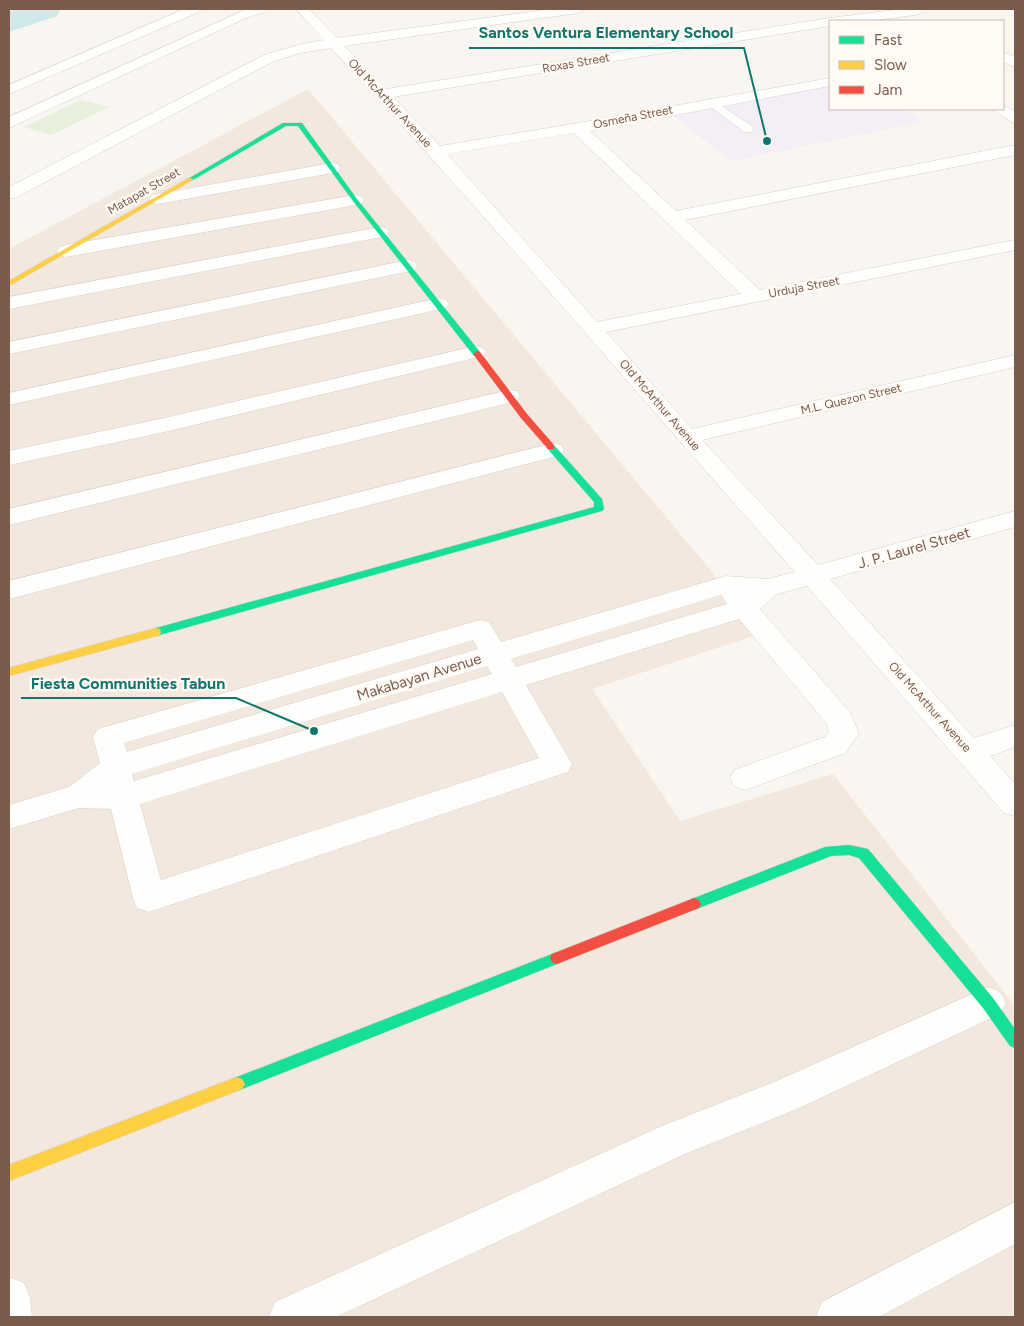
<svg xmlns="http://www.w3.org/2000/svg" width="1024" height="1326" font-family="Figtree,sans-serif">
  <rect width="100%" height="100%" fill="#f9f5f0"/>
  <!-- residential -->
  <path fill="#f2e8de" d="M308 89 763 633 592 689 680 821 833 774 1015 1006V1317H9V249Z"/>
  <!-- education -->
  <path fill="#f6eef6" d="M830 86V109H903L924 122 731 161 673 116Z"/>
  <!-- green -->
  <path fill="#e7f0db" d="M81 100 109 107 51 135 24 127Z"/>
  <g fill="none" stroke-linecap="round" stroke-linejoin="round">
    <!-- river -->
    <path fill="#d0e8ea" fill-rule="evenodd" d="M18 9H61L57 16 9 32V12Z"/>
    <!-- lane casing -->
    <g stroke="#d7d1cb" stroke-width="1">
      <path id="lane" d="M711 99 752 126 754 129 752 132H744L707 104 705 102Z"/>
    </g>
    <!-- street casing -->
    <g stroke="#d7d1cb" stroke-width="1">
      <path id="street" d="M184 9H201L199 12 9 94V85Z
        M247 9H267L265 12 248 17 9 128V117Z
        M296 9H309L337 38 552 9H585L578 13 344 46 386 89 830 18 902 9H920L922 11 920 14 915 15 867 21H830V26L393 97 440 146 578 123 830 78V86L590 131 676 211 1015 145V155L685 220 760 290 1015 240V250L606 332 692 429 1015 355V367L702 440 818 565 1015 511V527L830 579 974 738 1015 725V747L990 756 1015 784V816L1004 813 807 586 777 594 760 609 850 712 859 734 845 753 745 790 734 786 730 778 734 770 825 737 829 732 827 724 739 619 526 685 572 764 568 772 149 912 137 908 133 898 111 809 79 808 9 829V805L69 787 100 763 93 737 98 729 480 620 489 622 501 642 726 576 768 579 795 572C640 398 489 218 331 48L300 53 274 61 15 198 9 199V187L264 55 298 45 324 40ZM574 133 741 294 597 322 447 154ZM721 595 727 604 516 667 511 659ZM473 640 478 649 127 752 124 743ZM487 666 492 674 134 781 132 774ZM502 692 539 758 161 880 140 804Z
        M1003 52 1015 57V67L1003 62Z
        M1003 105 1015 112V123L1010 121 992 109H1003Z
        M332 163 338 164 340 168 338 172 158 204 152 203 149 199 152 195 158 194Z
        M355 195 361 196 364 200 361 204 66 257 60 255 57 251 60 247 66 245Z
        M380 227 386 228 389 232 386 236 9 309V297Z
        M408 260 415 262 417 266 415 270 9 354V342Z
        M439 298 446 300 449 304 446 308 9 405V393Z
        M476 346 483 348 486 352 483 356 160 433 9 465V451L160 419Z
        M509 390 517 391 520 396 517 401 9 525V509Z
        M553 443 561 445 564 450 561 455 9 599V581Z
        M988 987 1000 992 1006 1003 1000 1014 797 1109 687 1153 336 1317H269L275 1302 662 1126 774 1082Z
        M1015 1202V1244L879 1317H816L822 1302Z
        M9 1277 24 1283 30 1298 32 1317H9Z"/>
    </g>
    <!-- fast casing -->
    <g stroke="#d9d2cb" stroke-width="1">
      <path id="fast" d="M283 123H302L357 199 480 352V356H474L353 201 298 126H286L193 180 188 179Z
        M551 444 554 445 602 499 604 509 602 511 156 636 151 632 156 628 594 507V502L546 447Z
        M849 845 868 849 993 998 1015 1029V1048L1010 1046 983 1008 859 858 849 855 831 856 694 910 689 908 687 904 689 900 825 847Z
        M557 952 562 954 564 958 562 962 237 1091 232 1089 229 1084 232 1079Z"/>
    </g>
    <!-- slow casing -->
    <g stroke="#d9d2cb" stroke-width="1">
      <path id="slow" d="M189 178 194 179 9 286V281Z
        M156 628 160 629 161 632 160 635 9 676V668Z
        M237 1077 242 1079 245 1084 242 1089 9 1181V1165Z"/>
    </g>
    <!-- jam casing -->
    <g stroke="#d9d2cb" stroke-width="1">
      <path id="jam" d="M477 351 480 352 527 414 554 445V449H548L521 418 473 354Z
        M694 898 699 900 701 904 699 908 557 964 552 962 550 958 552 954Z"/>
    </g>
    <!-- lane -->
    <use href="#lane" fill="#fefefd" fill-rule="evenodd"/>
    <!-- street -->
    <use href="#street" fill="#fefefd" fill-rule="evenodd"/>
    <!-- fast -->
    <use href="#fast" fill="#16e098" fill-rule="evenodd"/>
    <!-- slow -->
    <use href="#slow" fill="#ffcf43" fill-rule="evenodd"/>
    <!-- jam -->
    <use href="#jam" fill="#f24e42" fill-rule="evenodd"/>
  </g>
  <g text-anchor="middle" stroke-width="5" stroke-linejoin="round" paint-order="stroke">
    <!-- far-street labels -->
    <g font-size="12" fill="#7a5c4d" stroke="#fffaf3">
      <text transform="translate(576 63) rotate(-10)" y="4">Roxas Street</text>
      <text transform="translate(390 103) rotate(47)" y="4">Old McArthur Avenue</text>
      <text transform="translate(633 117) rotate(-11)" y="4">Osmeña Street</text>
      <text transform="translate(144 191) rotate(-30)" y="4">Matapat Street</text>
      <text transform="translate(804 287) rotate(-11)" y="4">Urduja Street</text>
      <text transform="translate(851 399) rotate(-13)" y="4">M.L. Quezon Street</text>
      <text transform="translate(660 405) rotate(49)" y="4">Old McArthur Avenue</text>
      <text transform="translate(930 707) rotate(48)" y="4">Old McArthur Avenue</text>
    </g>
    <!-- street labels -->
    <g font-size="15" fill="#7a5c4d" stroke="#fffaf3">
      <text transform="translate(914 548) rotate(-16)" y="5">J. P. Laurel Street</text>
      <text transform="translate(419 677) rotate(-17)" y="5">Makabayan Avenue</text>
    </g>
  </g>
  <!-- callouts -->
  <path fill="none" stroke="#0f766e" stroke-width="2" d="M767 141L744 48H469M314 731L236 698H21"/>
  <g fill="#0f766e" stroke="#fffaf3" stroke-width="2">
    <circle cx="767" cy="141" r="5"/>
    <circle cx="314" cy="731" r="5"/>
  </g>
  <g font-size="16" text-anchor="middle" font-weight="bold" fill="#0f766e" stroke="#fffaf3" stroke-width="5" stroke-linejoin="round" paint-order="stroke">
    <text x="606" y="38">Santos Ventura Elementary School</text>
    <text x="128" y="689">Fiesta Communities Tabun</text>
  </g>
  <!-- border -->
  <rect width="1024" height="1326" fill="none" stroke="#7a5c4d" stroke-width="20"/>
  <!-- legend -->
  <rect x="829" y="20" width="175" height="90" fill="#fffaf3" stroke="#cabbb1"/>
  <rect x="839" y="36" width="25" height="8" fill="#16e098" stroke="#cabbb1"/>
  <text x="874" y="45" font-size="15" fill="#7a5c4d">Fast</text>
  <rect x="839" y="61" width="25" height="8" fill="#ffcf43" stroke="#cabbb1"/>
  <text x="874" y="70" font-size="15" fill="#7a5c4d">Slow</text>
  <rect x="839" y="86" width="25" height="8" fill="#f24e42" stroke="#cabbb1"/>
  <text x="874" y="95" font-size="15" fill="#7a5c4d">Jam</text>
</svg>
